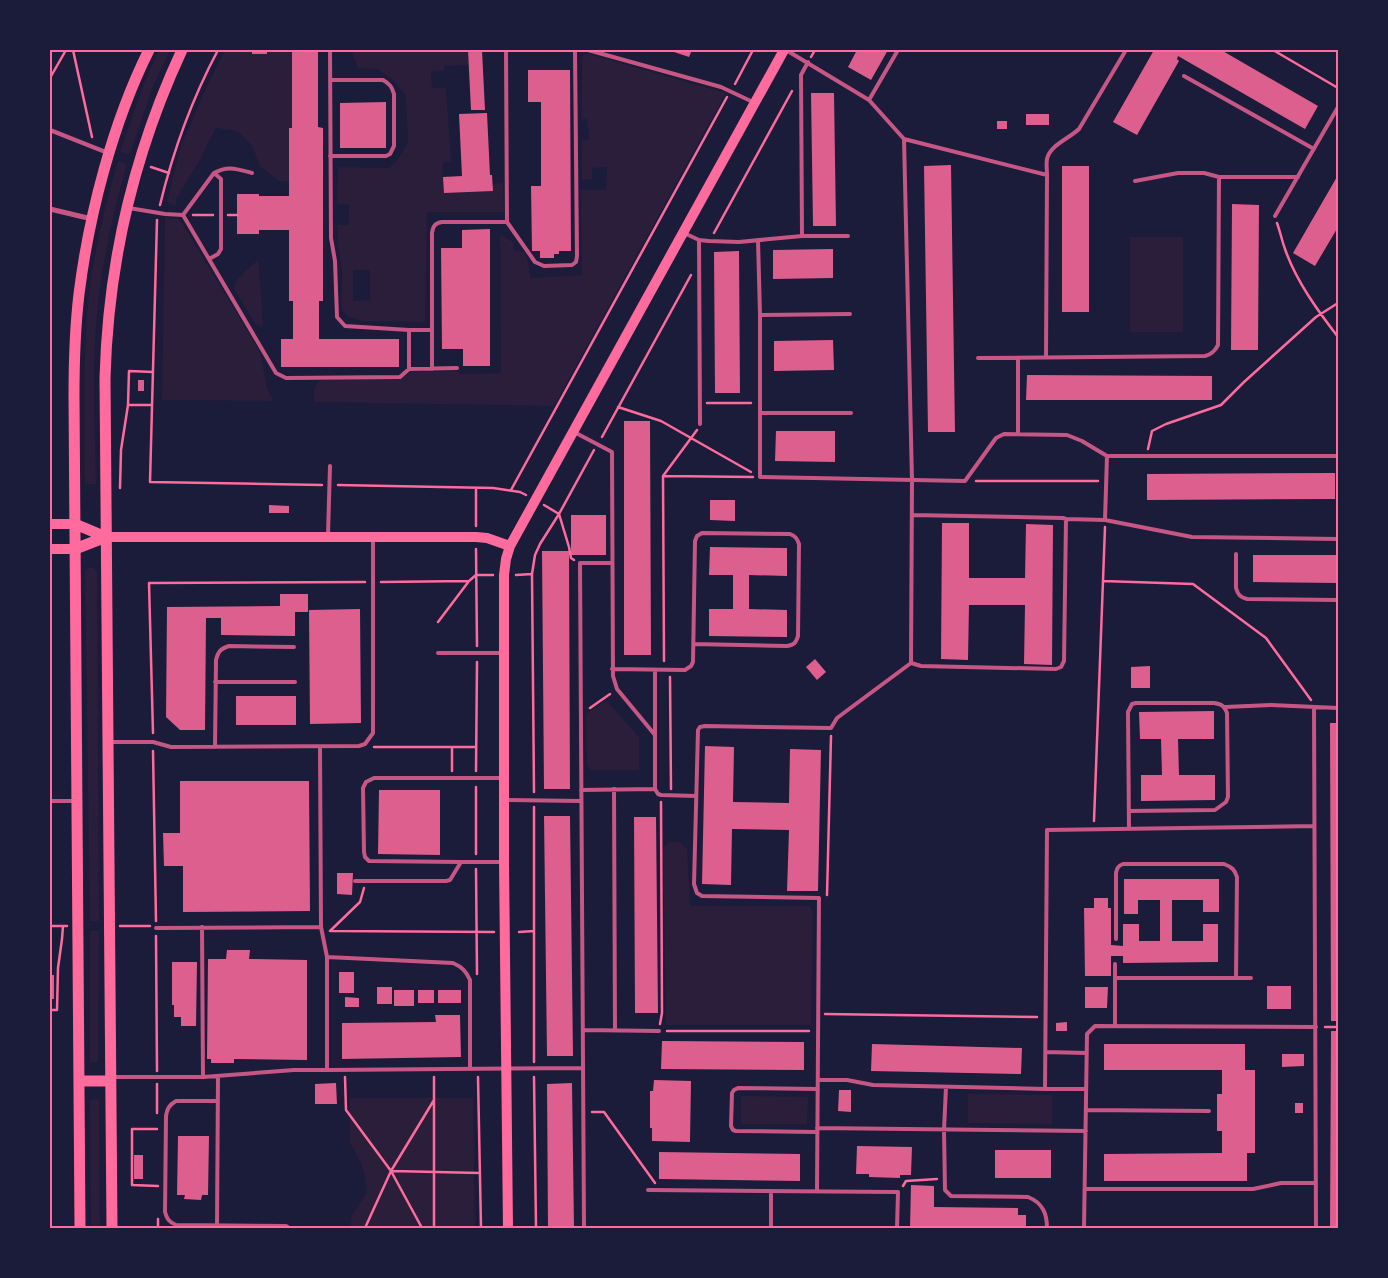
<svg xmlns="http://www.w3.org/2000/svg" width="1388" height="1278" font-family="'PT Sans',sans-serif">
  <rect width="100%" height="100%" fill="#1b1b3a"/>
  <!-- green -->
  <path fill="#2a1e3b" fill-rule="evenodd" d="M159 50H170L152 89 130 154 120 152 144 84Z
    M225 50H252V54H267V50H292V128H289V182L279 181 260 166 252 146 238 131 216 128 198 163 176 199V206L167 202 181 146 206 88Z
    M351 50H468L469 65 444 66 445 71 431 72 432 88H446L451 161 442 163 444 192 492 184 503 183 504 212H427L425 322 363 321 348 317 342 310 341 300 342 271 338 243 337 225H348L349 205 337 204 338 167 389 168 397 161 408 142 406 96 393 80 378 69 358 68ZM353 270H370V300L353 301Z
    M585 53 726 93 554 406 314 402V389L320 380 326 379H401L410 372 457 371 461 374 501 373 500 234 513 242 514 250 524 252C529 260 529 268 530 278L582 275 581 190H606L607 167 592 168V179L582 180V140L589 139 587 119H582V57Z
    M118 161 127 164C113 213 102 262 97 313 92 370 95 427 96 484H85C84 428 83 372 87 316 91 263 103 212 118 161Z
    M165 218 178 219 182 223 259 350 261 356 267 389 274 401 162 400Z
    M1130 237H1183V332H1130Z
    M257 261 259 264 263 325 260 327 256 325 234 289C235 278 249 268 257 261Z
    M92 567 95 569 97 574 99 921H90L85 571 88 568Z
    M606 700 639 737V770H591L587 765 586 714Z
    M669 842H680L687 849 690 906H810L813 912 811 1025H666L663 848Z
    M90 931H99L98 1062H90Z
    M968 1094 1052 1095V1124L968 1123Z
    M741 1096 808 1097 807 1124H741Z
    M350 1098H473L475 1228H350L352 1215 367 1192 365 1177 361 1163 350 1143Z
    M99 1099 100 1228H91L90 1100Z"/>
  <!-- building -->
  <path fill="#dd5f8e" d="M252 50H267V54H252Z
    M292 50H318V127L323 128V301H319V339H399V367H281V339H293V301H289V230H259V234H237V194H259V196H289V128H292Z
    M468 50H482L485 110H471Z
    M668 50H692L689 57Z
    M857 50H888L871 80 848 67Z
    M1154 50H1221L1318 106 1305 129 1178 56 1177 59 1179 61 1137 135 1113 122Z
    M528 70H570L571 251H559V254H554V258H540V251H532L531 186H541V102H528Z
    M811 93H834L836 226H813Z
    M386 102V148H340V103Z
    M487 113 490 175H492L493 191 444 193 443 177 462 176 459 114Z
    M1026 114H1049V125H1026Z
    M997 121H1007V129H997Z
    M951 165 955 432H928L924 166Z
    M1062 166H1089V312H1062Z
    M1338 175V227L1315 266 1293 253Z
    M1232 204 1259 205 1258 350H1231Z
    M490 229V366H463V349H442L441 248H462V230Z
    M833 249V278L773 279V250Z
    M739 251 740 393H715L714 252Z
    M833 340 834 370 774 371V341Z
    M1027 375 1212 376V400H1026Z
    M138 380H144V391H138Z
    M624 421H650L651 655H624Z
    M776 431H835V462L775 461Z
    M1335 473V499L1147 500V474Z
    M710 500H735V521L710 520Z
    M269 505 289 506V513H269Z
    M571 515H606V555H571Z
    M942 523H969V578H1025L1026 524 1053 525 1052 665 1024 664 1025 605H969L968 660 941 659Z
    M710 547 787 548V576L749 575V609L787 610V637L709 636V609H733V575H709Z
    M542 551H569L570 789H544Z
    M1253 555H1338V583L1253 582Z
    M280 594H308V612H295V636L221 635V618H206L205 730H180L166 717 167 607 280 606Z
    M360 609 361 723 310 724 309 610Z
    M815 659 826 672 817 680 806 667Z
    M1150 666V688H1131V667Z
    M236 696H296V725H236Z
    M1214 711V739H1178L1179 775H1215V800L1141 801V775H1162L1161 739H1140L1139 712Z
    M1330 723H1338V1021H1331Z
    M705 746 734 747 733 802 789 803 790 749 821 750 818 891H787L789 830 732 829 731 885 702 884Z
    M180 781H309L310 911 183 912V866H164L163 833H180Z
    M379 790H440V855L378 854Z
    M544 816H570L573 1056H547Z
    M634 817H656L658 1013H635Z
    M337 873H353L352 895 337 894Z
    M1124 879H1219V912H1203V900H1172V941H1203V924H1218V962L1123 963V956H1111V945L1123 946V924H1139V941H1160V900H1138V914H1124Z
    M1094 898H1108V908H1111V976H1085L1084 908H1094Z
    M227 950H250L249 959 307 960V1060L234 1059V1063H211V1059H207L208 959H226Z
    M172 962H197L196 1026H181V1017H174V1005H172Z
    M339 972H354V993H339Z
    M50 975H54V999H50Z
    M1267 986H1291V1009H1267Z
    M377 987H392V1004H377Z
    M1085 987H1108L1107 1008H1085Z
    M394 990H414V1006H394Z
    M418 990H434V1003H418Z
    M438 990H461V1003H438Z
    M345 997 359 998V1007H345Z
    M435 1015H460L461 1057 342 1059V1023L436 1022Z
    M1067 1022V1031H1056V1023Z
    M1331 1031H1338V1228H1330Z
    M662 1041 804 1042V1070L661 1069Z
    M872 1044 1022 1048 1021 1074 871 1071Z
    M1104 1044H1245V1070H1255V1153H1247V1181H1104V1154L1222 1153V1131H1217V1094H1222V1070H1104Z
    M1282 1054H1304V1066L1282 1067Z
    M654 1080 691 1081 690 1142 652 1141V1128H650V1091H653Z
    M336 1083 337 1104H315V1084Z
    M572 1083 574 1228H548L547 1084Z
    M839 1090H851V1112L838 1111Z
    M1295 1103H1303V1113H1295Z
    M178 1136H209L208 1195H202L201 1200 184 1199 185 1195H177Z
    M857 1146 912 1147 911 1175H900V1178L869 1177V1174H856Z
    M995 1150H1051V1178H995Z
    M659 1152 800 1154V1181L659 1179Z
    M134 1155H143V1179H134Z
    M911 1185 934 1186V1207L1018 1208V1215H1026V1228H910Z"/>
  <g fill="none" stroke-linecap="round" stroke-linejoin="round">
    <!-- path -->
    <path stroke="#ff6b9d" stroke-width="2.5" d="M73 50 92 137
      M1273 50 1338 88
      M811 57 815 50
      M50 78 66 50
      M735 84 753 50
      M151 167 169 173
      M160 205C173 151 192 99 218 50
      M193 215H213
      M228 215H237
      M157 220 150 482 322 485
      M1277 223C1280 231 1282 241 1285 249 1296 281 1318 311 1338 337
      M714 233 792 91
      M707 403H751
      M152 405H128L129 371 153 372
      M618 407 661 421 751 472
      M602 437 691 275
      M1148 449 1152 431 1166 424 1221 405 1244 382 1316 317 1338 303
      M664 476 753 477
      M976 481H1098
      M338 485 493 488 520 492 526 495
      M120 488 121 450 128 405
      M511 490 727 97
      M544 505 559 514 569 547 571 558 574 560
      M476 526V488
      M476 549 477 646
      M516 575 532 574
      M1103 581 1193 584 1266 638 1311 700
      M381 582 469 581 476 575H493
      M438 622 469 581
      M664 661 663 476 697 430
      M670 677 671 789
      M590 708 610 694
      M153 733 149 583 365 582
      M374 747H476
      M153 751 156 921
      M452 771V747
      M476 771 477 662
      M534 792 532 574 535 555 540 544 559 514 594 450
      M534 807V1062
      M1094 821 1105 527
      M476 854V787
      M476 869 477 974
      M827 895 831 736
      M50 926H67
      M120 926H150
      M330 931 360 902 364 888
      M331 931 494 932
      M519 932 534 931
      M156 936 157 1071
      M50 1010H57L58 968 62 939 63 926
      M825 1014 1037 1017
      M660 1024 662 1013 661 802
      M1325 1027H1338
      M667 1031H809
      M345 1077 346 1110 391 1171 422 1228
      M478 1077 481 1228
      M534 1077 536 1228
      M157 1084V1113
      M592 1112H604L655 1183
      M157 1129H132V1185L158 1186
      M392 1171 480 1173
      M903 1186 906 1181 937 1179
      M158 1219V1228
      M365 1228 391 1171 434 1100
      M434 1228V1077"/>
    <!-- service -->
    <path stroke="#c65784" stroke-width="4" d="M330 50 331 238 335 261 337 317 345 326 409 330
      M506 50 507 222
      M588 50 721 87 755 103
      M786 50 869 100 904 139 1047 175 1046 357
      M1184 76 1314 149
      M330 80H383C390 84 392 87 394 94V146L390 154 386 156H330
      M869 100 898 50
      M904 139 912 480 911 663
      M1047 175C1047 170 1046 164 1047 159 1050 145 1070 138 1079 129L1126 50
      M1135 181 1178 173H1204L1219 177H1298
      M129 208 165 214 183 215 214 173C228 165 237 169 252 173
      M183 215 276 373 286 378 400 377 409 369 457 368
      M1275 216 1338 107
      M684 233 699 240 709 241 739 242 802 236H848
      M802 236 801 75 808 62
      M699 240 700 424
      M758 240 760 315V477L965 481 996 438 1004 434 1067 435 1082 441 1107 456H1338
      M209 259 218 254 221 249V179L214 173
      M760 315 850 314
      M978 358 1205 356C1212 354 1215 351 1218 345L1219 177
      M409 369V330H432
      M432 369V233C433 226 435 223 442 222H507L535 262 544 266 572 265 576 262 577 256 575 50
      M760 413H851
      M574 432 612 452 613 676 617 689 655 735
      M1018 434V358
      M912 515 1063 518 1066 519 1105 520 1192 537 1338 539
      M1105 520 1107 456
      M328 535 330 466
      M1236 554V588C1238 595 1240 597 1247 599L1338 600
      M438 653H502
      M911 663 921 666 1056 669 1061 667 1064 661 1066 519
      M612 669 685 670 691 666 693 662 695 541 697 536 702 533 790 534C795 536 797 538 799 544L798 636C796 643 794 645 787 646L694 644
      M215 682H295
      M1225 707 1271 705 1338 708
      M1314 708 1316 1228
      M110 742H153L171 747 359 746 365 744 373 733V538
      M215 747 216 660C218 652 220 649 229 646L294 647
      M320 747 321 927 327 957V1070
      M614 789 615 1030
      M655 789 658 794 661 795 696 796
      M581 790 655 789V670
      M506 800 581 801
      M50 801H75
      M1129 811 1215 810 1226 802 1228 797 1227 713C1224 706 1222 704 1214 703H1136L1132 704 1128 712 1129 829
      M461 862 369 861 365 857 364 852 363 788 366 782 374 778H503
      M355 881H446L450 880 461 862H503
      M202 927 203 1077
      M156 928 321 927
      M1116 939V873C1117 868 1118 866 1123 864H1224C1232 867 1235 870 1237 877L1236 978
      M327 957 453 963C462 967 466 971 470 980V1068
      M1115 978H1251
      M1115 1026V964
      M583 1030 659 1031
      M1046 1052 1087 1053
      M112 1077H203L294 1070H327L582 1068
      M818 1080H847L873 1085 1045 1089
      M946 1087 944 1130 945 1190 951 1196 1028 1197C1043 1203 1047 1214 1047 1228
      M1086 1089H1045L1047 830 1314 826
      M218 1101H176C169 1105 167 1109 166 1116L165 1212C167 1219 169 1222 176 1225L286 1226 289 1228
      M1086 1110 1209 1111
      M817 1128 1086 1131
      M817 1132 736 1131 733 1130 731 1126 732 1093 734 1090 738 1088 818 1089
      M1085 1189H1253L1281 1183H1316
      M648 1190 898 1192 897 1228
      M817 1191 819 898 702 896 697 893 694 884 698 730 700 727 705 726 831 728 837 718 911 663
      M217 1226 218 1076
      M584 1228 580 563H612
      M771 1228V1191
      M1084 1228 1087 1034 1095 1026 1316 1027"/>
    <!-- pedestrian -->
    <path stroke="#c65784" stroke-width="4.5" d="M50 130 108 153"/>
    <!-- minor -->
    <path stroke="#c65784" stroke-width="5" d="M50 209 92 219"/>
    <!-- secondary -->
    <path stroke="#ff6b9d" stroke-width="10" d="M50 524H75
      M106 537H476L487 538 510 546
      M50 549H75
      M508 1228 504 862V575L506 559 510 546 784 50"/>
    <!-- primary -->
    <path stroke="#ff6b9d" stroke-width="11" d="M75 524 106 537
      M75 549 106 537
      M79 1081H110
      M80 1228 74 396C74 362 75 328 79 294 89 214 113 122 149 50
      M112 1228 105 378C108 264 134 153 182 50"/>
  </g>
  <!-- border -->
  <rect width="1388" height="1278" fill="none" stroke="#1b1b3a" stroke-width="102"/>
  <rect x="51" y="51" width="1286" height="1176" fill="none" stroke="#ff6b9d" stroke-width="2"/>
</svg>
